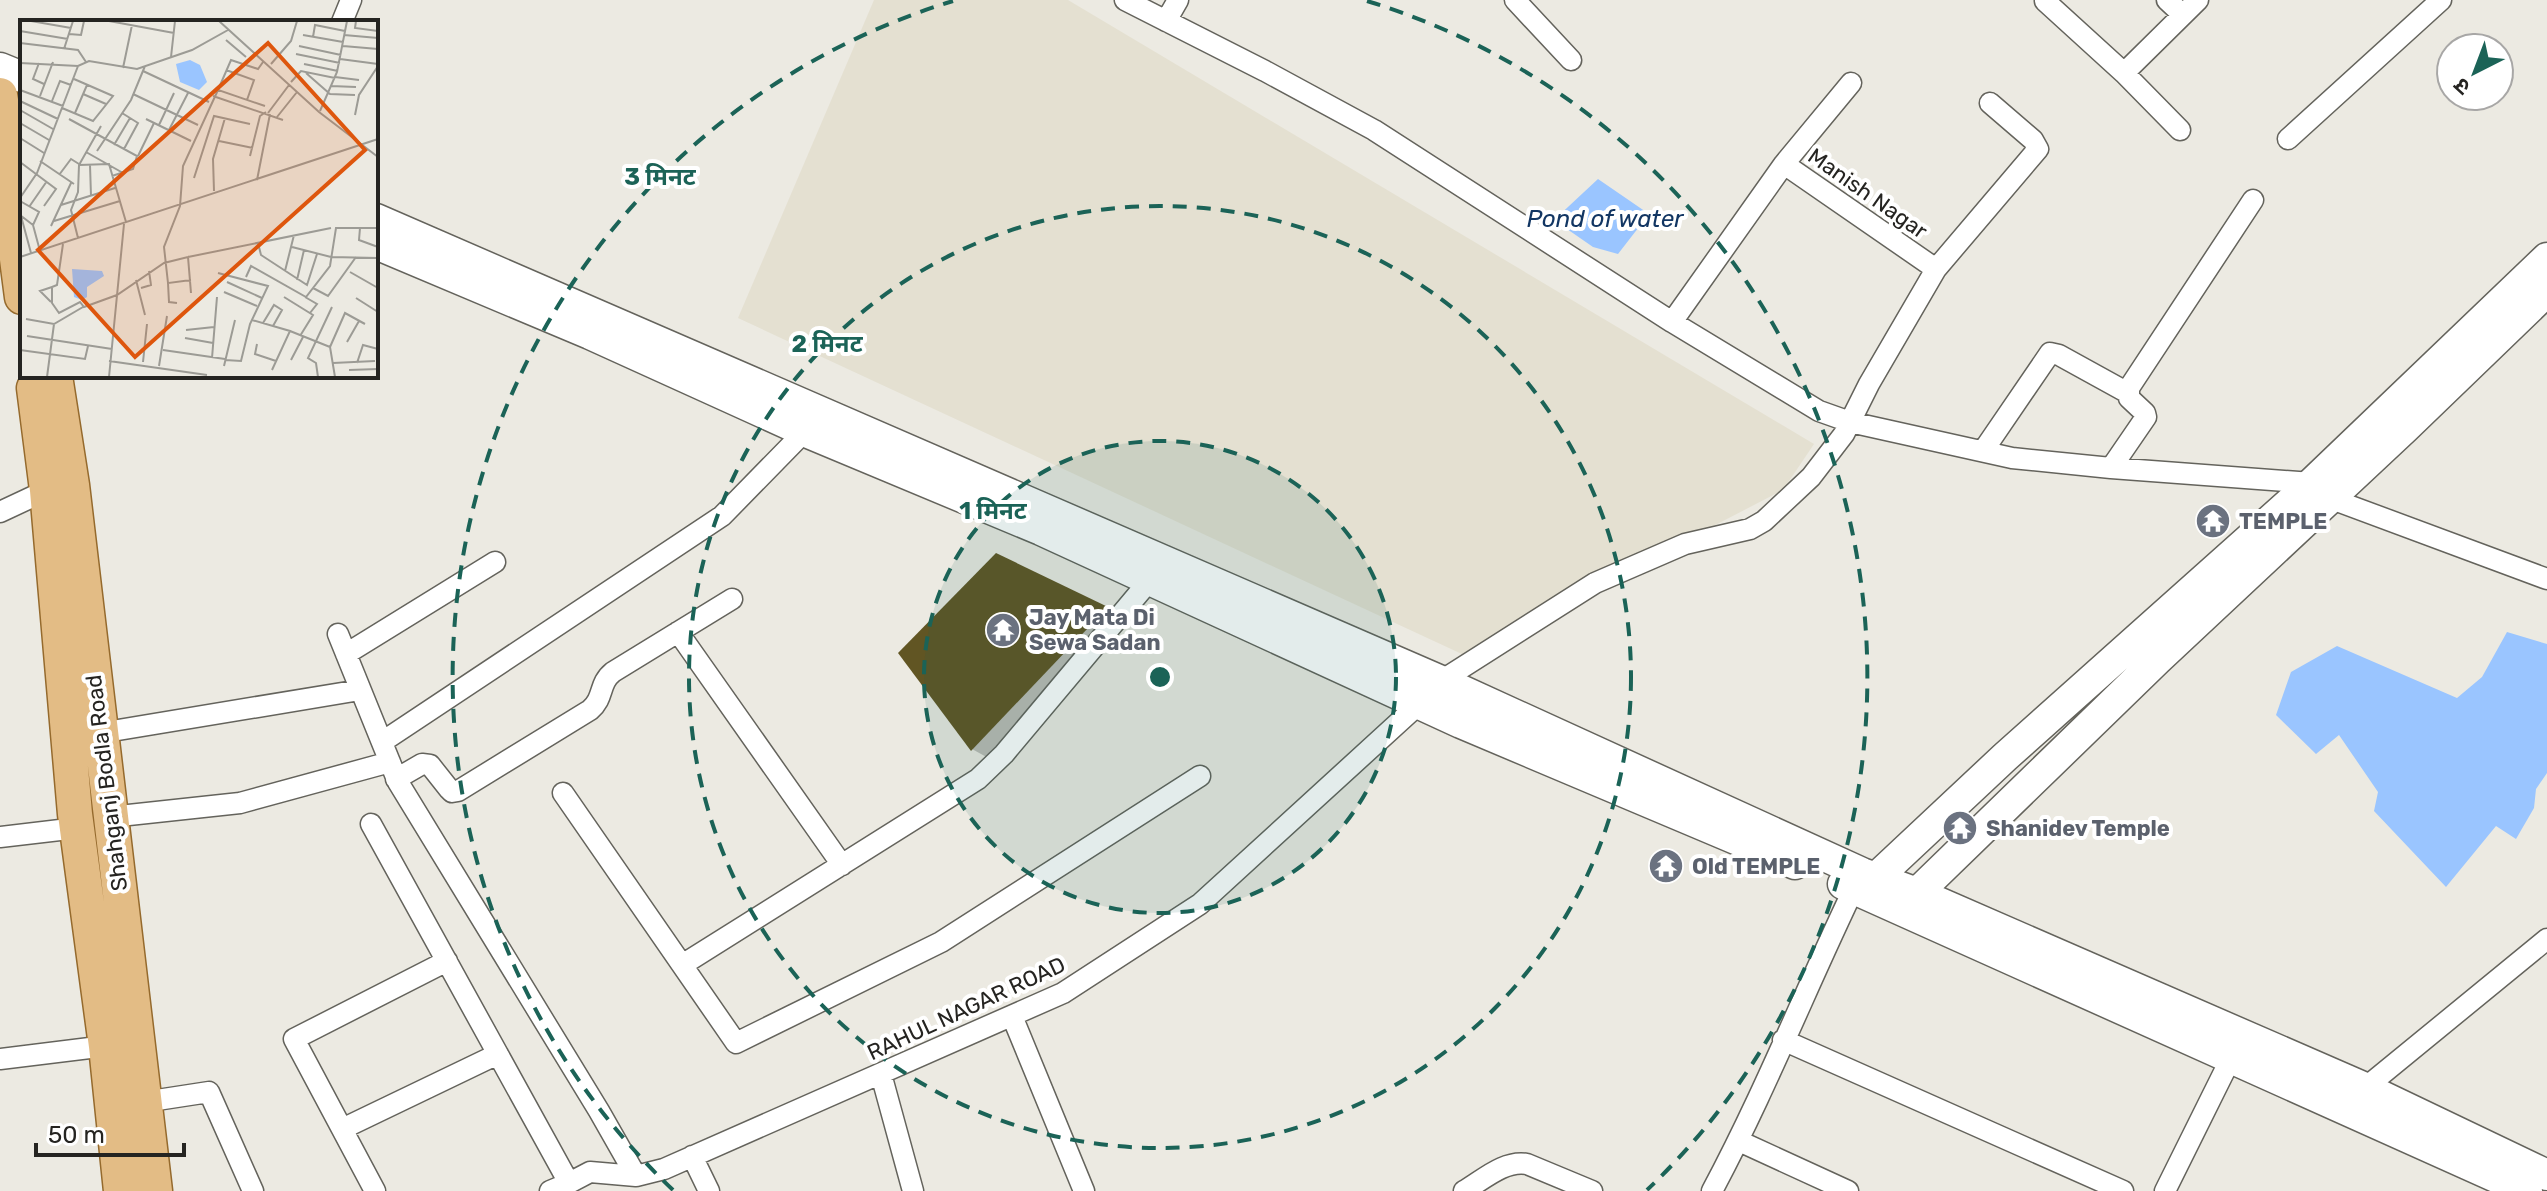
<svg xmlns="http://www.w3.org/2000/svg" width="2547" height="1191" font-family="Rubik,'Noto Sans Devanagari',sans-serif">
  <rect width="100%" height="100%" fill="#eceae2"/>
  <!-- built -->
  <path fill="#e4e0d1" d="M874 0H1068L1814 444 1783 490 1464 655 738 318Z"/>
  <!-- water -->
  <path fill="#9ac5ff" d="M1598 179 1649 214 1618 254 1593 247 1554 220Z
    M2507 632 2547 644V773L2536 789 2534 808 2516 839 2496 826 2446 887 2374 811 2378 792 2339 735 2316 754 2276 715 2291 672 2337 646 2457 698 2482 677Z"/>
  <!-- shadow -->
  <path fill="#0003" d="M997 555 1124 619 990 759 972 749Z"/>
  <!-- building -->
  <path fill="#615523" d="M996 553 1108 607 971 751 898 653Z"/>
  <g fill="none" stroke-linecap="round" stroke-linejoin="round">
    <!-- street casing -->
    <g stroke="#64635c" stroke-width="23">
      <path id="street" d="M1125 0 1265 71 1374 130 1672 322
        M1515 0 1571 60
        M2167 0 2182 14
        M2045 1 2124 73 2180 130
        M1166 21 1178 0
        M342 22 351 0
        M2124 73 2198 0
        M1851 83 1784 164 1672 322 1819 411 1850 422 2012 458 2111 468 2312 483 2329 498 2547 579
        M2288 139 2441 0
        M1784 164 1936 269 2038 149 2033 140 1990 103
        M1983 451 2050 353 2059 355 2128 393
        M2111 468 2146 417 2145 413 2129 398V388L2253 200
        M0 512 47 490 56 488
        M678 632 842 865
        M338 634 398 782 599 1111 636 1176
        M346 654 495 562
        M100 733 360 690
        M382 742 722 516 811 425
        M396 779 422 764 430 765 449 789 452 792 458 791 590 710C605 697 598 684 613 672L732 599
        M563 793 736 1043 941 942 1200 776
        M110 817 240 803 390 762
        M371 824 569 1183 550 1191
        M0 837 77 828
        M682 965 978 779 1004 754 1150 580
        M1012 1016 1084 1191
        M1783 1040 2123 1191
        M0 1059 106 1046
        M881 1074 913 1191
        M2365 1088 2547 939
        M144 1102 209 1092 253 1191
        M342 1129 498 1054
        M1739 1141 1848 1191
        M692 1156 709 1191
        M569 1183 590 1172 636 1176 664 1169 1063 993 1200 904 1420 703 1441 681 1595 583 1685 544 1750 529 1764 521 1811 477 1844 434 1869 384 1936 269
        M375 1191 294 1039 447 961
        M1464 1191C1483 1180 1504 1160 1527 1164L1592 1191
        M1712 1191C1766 1090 1808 983 1858 880
        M2165 1191 2236 1048"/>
    </g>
    <!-- secondary casing -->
    <g stroke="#64635c" stroke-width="33">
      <path id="secondary" d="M0 68 22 77
        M376 219 1441 681 1862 873 1917 893 2365 1088 2547 1175
        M376 244 590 334 806 432 1041 530 1461 723 1795 864
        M1877 877 2005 757 2312 483 2547 258
        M1843 884 2527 1191
        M1917 893 2157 660 2405 428 2547 291"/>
    </g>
    <!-- primary casing -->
    <g stroke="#956a2d" stroke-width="37">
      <path id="primary" d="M0 95 12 163 22 184
        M12 163 8 190 22 297
        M55 376 72 485 155 1191
        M34 388 47 490 75 814 106 1046 121 1191"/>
    </g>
    <!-- street -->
    <use href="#street" stroke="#fff" stroke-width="20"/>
    <!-- secondary -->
    <use href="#secondary" stroke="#fff" stroke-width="30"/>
    <!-- primary -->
    <use href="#primary" stroke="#e3bc85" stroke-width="34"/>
  </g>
  <!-- distance rings -->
  <circle cx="1160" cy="677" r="236" fill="#1b6357" fill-opacity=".12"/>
  <g fill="none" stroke="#1b6357" stroke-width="4" stroke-dasharray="14 10">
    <circle cx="1160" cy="677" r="236"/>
    <circle cx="1160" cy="677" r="471"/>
    <path d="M673 1190A707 707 0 0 1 953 1M1367 1A707 707 0 0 1 1647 1190"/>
  </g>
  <!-- icons -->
  <defs>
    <g id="temple-disc" transform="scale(1.8)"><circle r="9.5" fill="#6b7280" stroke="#fff"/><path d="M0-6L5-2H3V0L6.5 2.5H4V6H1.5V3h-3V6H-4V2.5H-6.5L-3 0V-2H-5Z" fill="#fff"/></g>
  </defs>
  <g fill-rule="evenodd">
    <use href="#temple-disc" x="2213" y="521"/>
    <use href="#temple-disc" x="1003" y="630"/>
    <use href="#temple-disc" x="1960" y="828"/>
    <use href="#temple-disc" x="1666" y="866"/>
  </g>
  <g text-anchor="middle" stroke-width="8" stroke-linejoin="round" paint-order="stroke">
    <!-- street labels -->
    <g font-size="22" fill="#252421" stroke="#fff">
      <text transform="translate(1868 193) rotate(35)" y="8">Manish Nagar</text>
      <text transform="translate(106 783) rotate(-97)" y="8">Shahganj Bodla Road</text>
      <text transform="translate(966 1008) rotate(-25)" y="8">RAHUL NAGAR ROAD</text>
    </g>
    <!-- worship labels -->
    <g font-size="22" font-weight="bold" fill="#5b616d" stroke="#fff" text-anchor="start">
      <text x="2239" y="529">TEMPLE</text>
      <text x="1029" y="625">Jay Mata Di<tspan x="1029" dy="25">Sewa Sadan</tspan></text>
      <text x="1986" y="836">Shanidev Temple</text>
      <text x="1692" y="874">Old TEMPLE</text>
    </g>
    <!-- water labels -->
    <g font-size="24" font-style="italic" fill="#123663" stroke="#fff">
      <text x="1605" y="227">Pond of water</text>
    </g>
  </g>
  <!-- overview -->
  <g transform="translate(20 20)">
    <rect width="358" height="358" fill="#eceae2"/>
    <path d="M170 40 180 45 187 62 179 70 160 62 156 44ZM52 249 82 251 84 256 67 267V277L62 280 54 277Z" fill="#9ac5ff"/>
    <path fill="none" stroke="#9c9b95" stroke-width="2" d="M11 1 51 8M89 1 154 13M199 1 299 92 358 137M336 1 335 8 358 11M0 11 48 19M49 14 61 15 64 1M283 15 323 22M324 15 358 18M293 17 295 5 325 11M206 20 226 37M0 23 58 30 66 42M279 26 321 35M323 26 358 29M44 29 53 1M276 34 320 43M151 37 155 1M320 39 358 44M243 42 238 49 211 40 198 70 245 86M0 43 58 46 69 41 117 49 172 30 208 10M19 43 13 59 24 64M251 44 271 21 277 1M284 44 318 51M103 48 112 5M206 50 234 60 227 80M123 51 189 82M286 53 310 74 335 75M315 57 339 60M271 62 281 51 315 58M311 66 336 67M0 70 43 86M63 74 86 84M113 74 178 105M20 76 33 42M193 76 263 100M0 81 38 99M32 81 40 61 51 65M42 88 73 101 93 76 54 59M0 90 33 109M300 91 317 52 327 1M55 93 67 65M102 93 118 103 104 129M248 93 269 65M335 95 339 75 358 46M257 97 277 72M49 99 117 136 113 149 92 156M126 99 171 121M0 103 29 120M139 105 154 73M149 110 168 73M0 118 24 133M199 121 233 128M94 125 110 98M77 131 111 80 125 46M66 132 103 153M118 136 134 103M230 136 240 96 246 92M20 141 54 164M0 142 36 169 24 186M59 145 89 144 106 202M70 145 71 176M39 155 51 139 59 144M174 158 194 96 230 104M237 160 250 94M194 171 193 139 205 98M0 178 17 153 58 46M0 181 19 192 13 205M41 185 95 168M9 187 27 161M0 195 13 205 20 231M1 196 11 233M34 201 100 181M31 206 51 163M340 208 339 220 358 227M58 218 51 190 58 172 59 145 81 106M238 223 241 235 287 265 297 234M43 224 37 265 32 267V283L39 293 60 282 64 287 97 275 144 243 168 237 171 273M272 227 311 237 358 238M0 237 358 119M168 237 311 208M265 251 274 215M330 252 358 268M198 253 248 266 230 304 221 341 205 340M226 257 231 246 286 277 310 246 316 208H358M116 260 125 295M277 260 284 230M207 262 242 278M148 263 144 227 160 186 163 146 198 70M121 268 131 265 129 251M293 268 308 276 336 237M204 272 237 286M264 277 293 295 280 316M285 277 297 284 290 293M336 278 358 292M31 282 20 271 32 267M157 283 149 282 148 263 171 260M6 299 34 304 63 287M232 300 270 311 252 350M243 303 254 285 262 290 253 306M166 310 194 307M270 311 310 327M7 316 92 329M165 318 193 323M327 322 339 301M237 324 235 334 256 341M0 330 65 339 68 326M143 330 205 339M192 338 197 277M271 340 283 317M89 341 187 355M123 342 127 304M313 343 355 341M337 343 343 325 358 329M139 346 147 296M204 346 215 300M329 350 358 349M27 357 34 304M89 357 104 204M298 357 296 343 288 338 312 287M315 357 310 327 325 293 345 304"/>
    <path fill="#de560d" fill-opacity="0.15" stroke="#de560d" stroke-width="4" d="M248 23 345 130 115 337 18 230Z"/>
    <rect width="358" height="358" fill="none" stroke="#252421" stroke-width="4"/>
  </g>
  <circle cx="1160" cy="677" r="12" fill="#1b6357" stroke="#fff" stroke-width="4"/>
  <g font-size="24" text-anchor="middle" font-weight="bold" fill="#1b6357" stroke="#fff" stroke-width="8" stroke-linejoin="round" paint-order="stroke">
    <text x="660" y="185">3 मिनट</text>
    <text x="827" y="352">2 मिनट</text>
    <text x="993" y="519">1 मिनट</text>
  </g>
  <!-- north arrow -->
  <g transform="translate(2475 72) rotate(222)"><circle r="38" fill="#ffffff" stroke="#a8a7a6" stroke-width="2"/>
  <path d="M0-6L14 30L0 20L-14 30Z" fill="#1b6357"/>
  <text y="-12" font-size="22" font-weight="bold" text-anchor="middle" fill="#252421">उ</text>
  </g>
  <!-- scale -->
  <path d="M36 1143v12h148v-12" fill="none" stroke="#252421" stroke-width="4"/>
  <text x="48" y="1143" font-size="24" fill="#252421" stroke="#ffffff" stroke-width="6" paint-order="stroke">50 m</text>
</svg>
